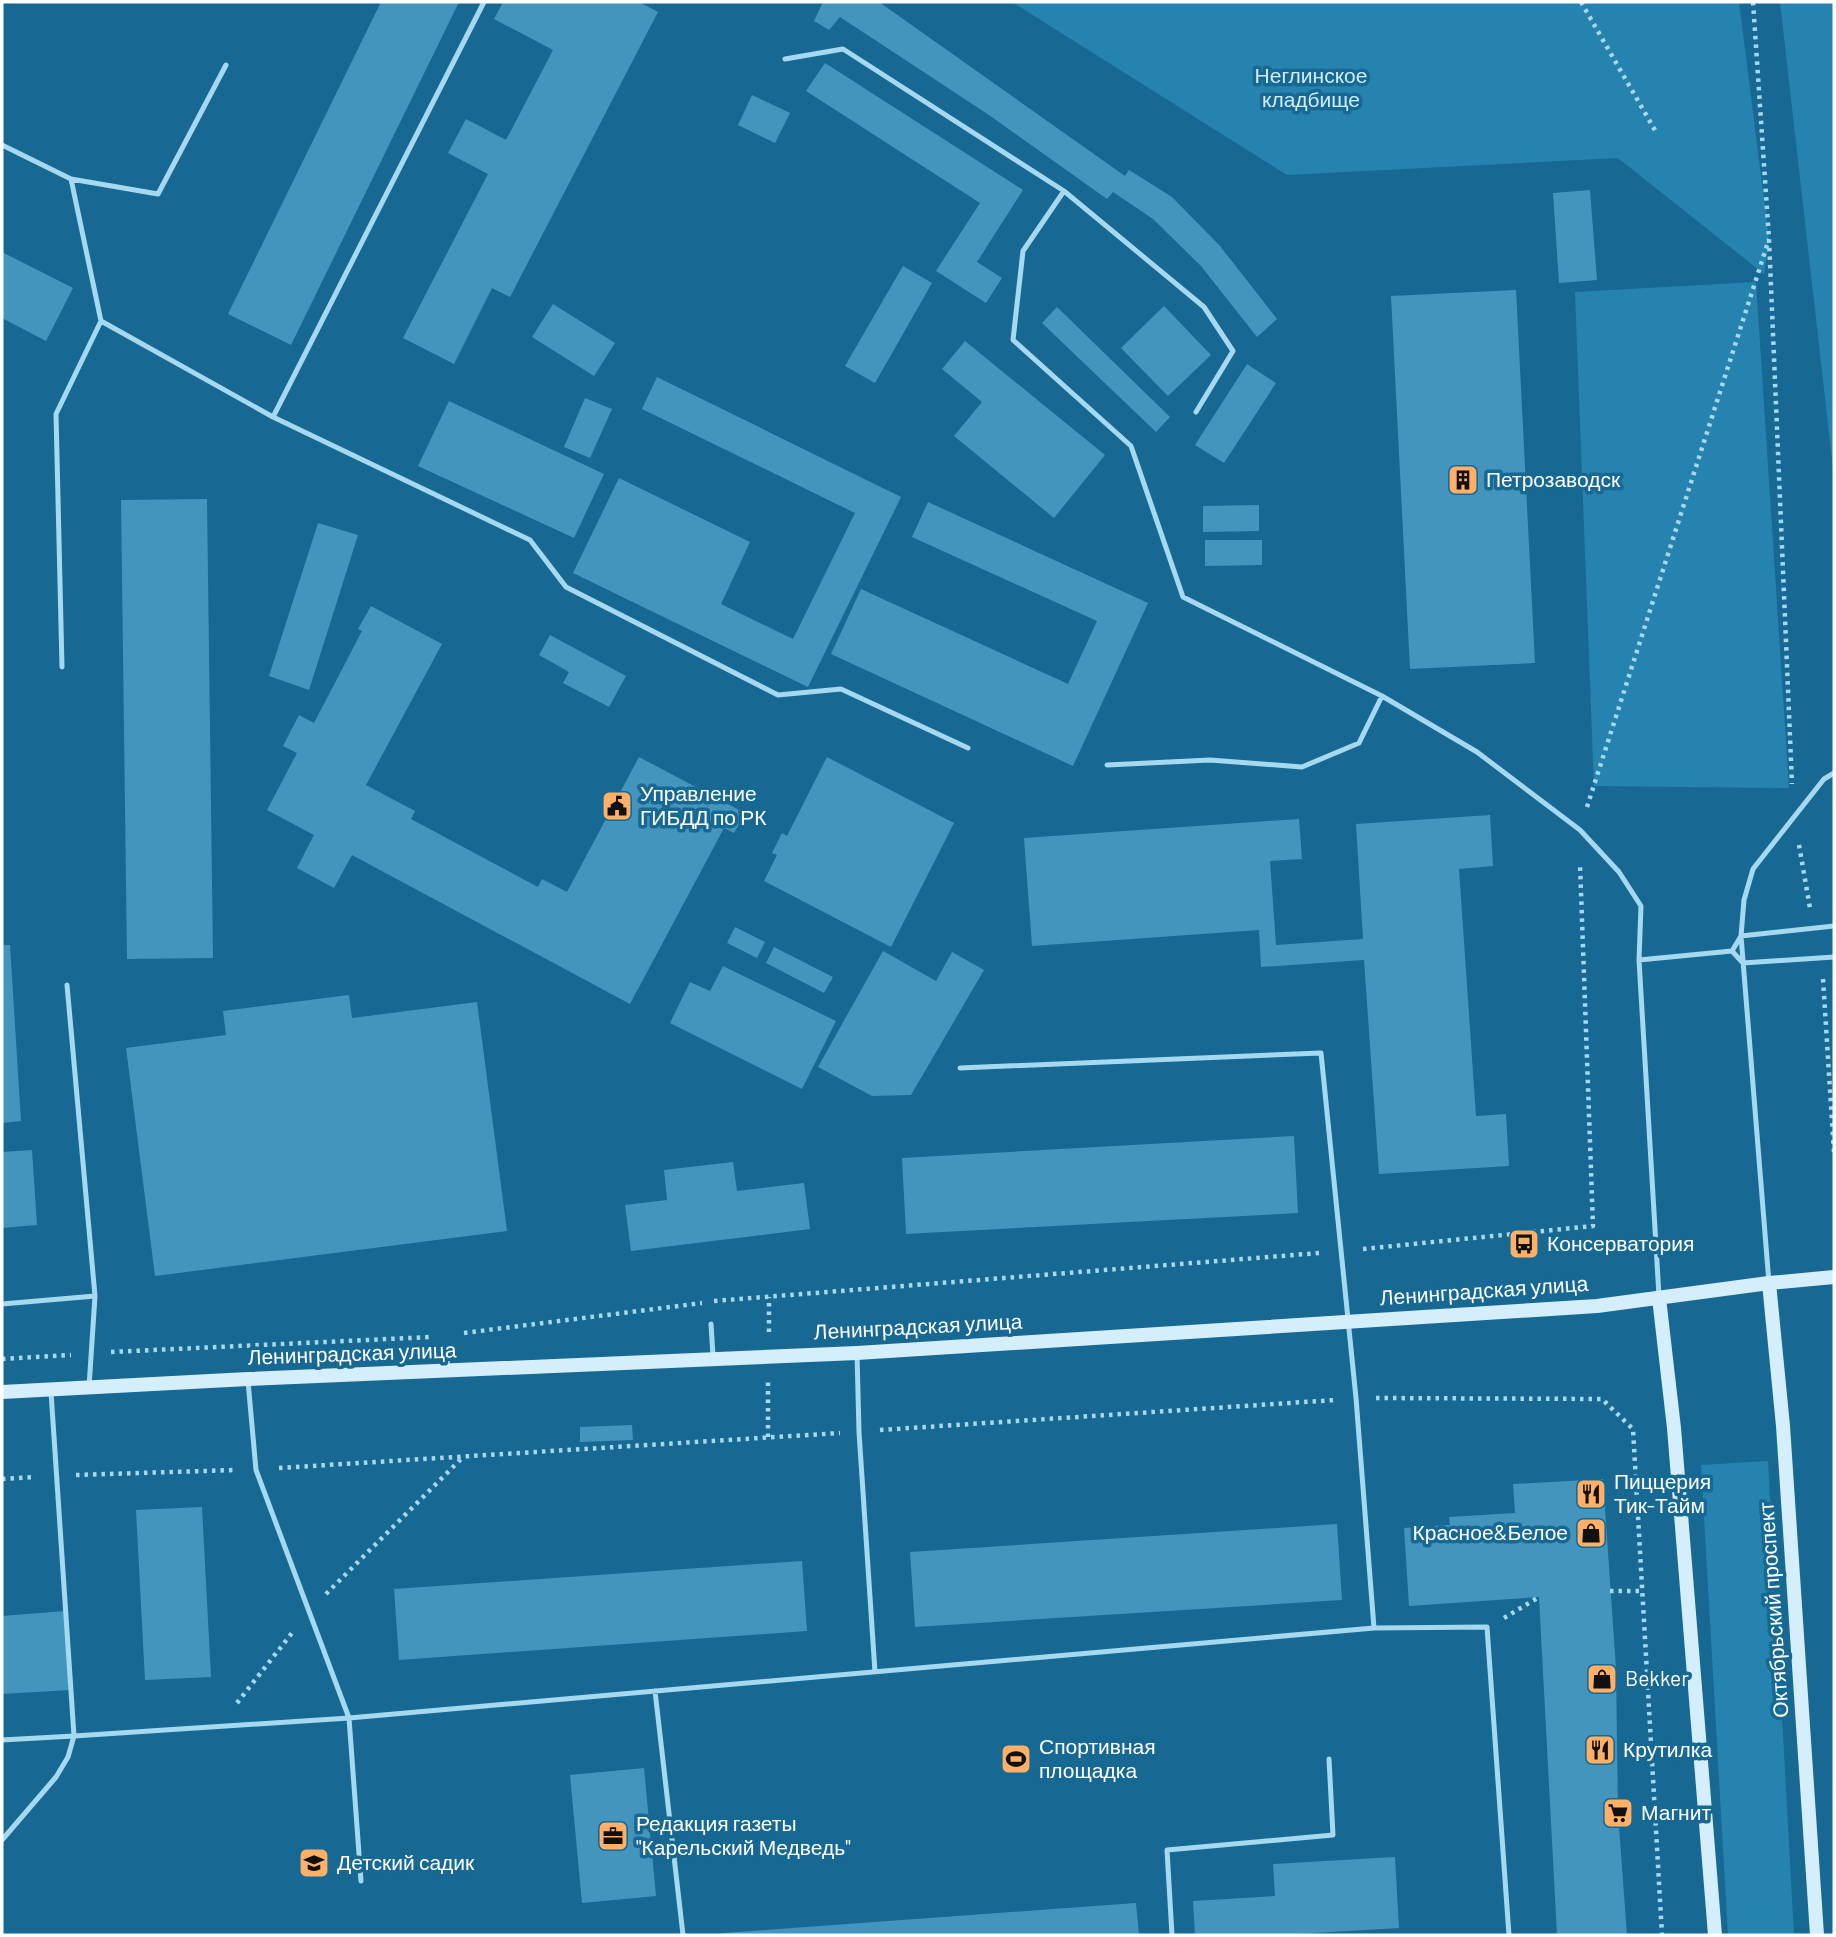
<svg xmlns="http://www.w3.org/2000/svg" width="1836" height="1937" font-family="Barlow,sans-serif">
  <rect width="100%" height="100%" fill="#176993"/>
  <!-- green -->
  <path fill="#2683b0" d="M1012 2H1739L1769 239 1764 274 1618 158 1287 175Z
    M1780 2H1834V477Z
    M1756 282 1789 788 1594 786 1575 292Z
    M1768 1461 1794 1935H1728L1701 1465Z"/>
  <!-- building -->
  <path fill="#4495bd" d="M381 2H459L291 345 228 314Z
    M503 2H639L658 12 510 297 492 288 454 364 403 338 488 174 448 153 466 119 506 140 553 50 494 19Z
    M823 2H879L1125 176 1129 170 1172 197 1220 246 1277 319 1257 337 1201 266 1153 219 1113 192 1107 199 989 115 840 17 829 30 814 21Z
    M825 63 1023 190 977 262 1002 278 986 303 936 271 980 203 806 91Z
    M752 95 790 113 775 143 738 125Z
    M1590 190 1597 280 1559 283 1553 193Z
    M2 252 73 288 46 341 2 318Z
    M903 266 932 283 875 383 845 366Z
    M1516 290 1535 663 1410 669 1391 296Z
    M553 304 615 343 594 376 532 337Z
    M1164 306 1211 355 1168 396 1121 348Z
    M1057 307 1170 417 1156 432 1042 323Z
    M965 341 1105 455 1054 518 954 436 982 402 942 369Z
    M1247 364 1276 383 1224 463 1195 445Z
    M657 377 901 497 808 687 573 573 619 478 750 542 721 604 793 639 855 513 642 409Z
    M585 398 612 409 590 458 564 447Z
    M449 401 604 474 574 538 418 466Z
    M207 499 213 958 127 959 121 500Z
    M928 502 1148 603 1073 766 831 654 861 589 1068 684 1097 621 912 537Z
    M1259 505V531L1203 532V506Z
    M318 523 358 535 309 690 269 676Z
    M1205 540H1262V565L1205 566Z
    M371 606 442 644 366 785 415 811 411 819 538 887 542 879 567 892 639 757 745 813 734 833 724 828 630 1004 352 855 334 888 297 868 314 835 267 810 297 753 283 746 299 715 314 723 362 631 358 629Z
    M550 635 626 676 609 707 563 683 569 672 539 655Z
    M827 757 954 823 891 947 764 881 777 855 772 853 782 833 787 836Z
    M1490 815 1493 866 1459 869 1476 1116 1506 1114 1509 1166 1379 1174 1364 960 1261 967 1259 930 1032 946 1024 838 1299 819 1302 859 1270 861 1276 945 1363 939 1356 824Z
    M735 927 765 942 757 958 727 943Z
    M2 945H10L21 1121 2 1123Z
    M774 947 833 977 824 993 766 963Z
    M883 951 936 981 952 952 984 970 911 1095 872 1096 818 1067Z
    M723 966 836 1021 802 1089 670 1023 690 982 710 991Z
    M349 995 352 1018 477 1002 507 1231 155 1276 126 1048 226 1035 223 1011Z
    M1294 1136 1298 1213 906 1234 902 1158Z
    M32 1150 37 1225 2 1228V1152Z
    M733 1162 737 1191 804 1183 810 1229 631 1251 625 1205 667 1200 664 1170Z
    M632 1425 633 1440 580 1442V1427Z
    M1603 1479 1616 1669 1618 1813 1627 1935H1557L1539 1597 1409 1606 1404 1528 1450 1525 1449 1517 1515 1513 1513 1484Z
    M202 1507 211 1677 145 1680 136 1510Z
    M1337 1524 1342 1600 915 1627 910 1552Z
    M802 1561 807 1631 399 1660 394 1589Z
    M65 1611 69 1690 2 1694V1616Z
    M644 1768 656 1896 582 1903 570 1775Z
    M1395 1857 1399 1928 1281 1935H1195L1193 1901 1275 1896 1273 1864Z
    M1136 1903 1139 1935H723V1933Z"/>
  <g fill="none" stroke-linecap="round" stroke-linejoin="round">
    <!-- path -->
    <path stroke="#a6d9f0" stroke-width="4.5" stroke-dasharray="3.5 5" stroke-linecap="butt" d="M1581 2 1656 132
      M1753 2 1769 239 1792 784
      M1587 807 1769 239
      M1799 845 1810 908
      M1823 979 1834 1153
      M1363 1249 1593 1226 1580 864
      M714 1301 1319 1253
      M769 1332V1297
      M464 1333 702 1303
      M111 1352 431 1337
      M2 1359 71 1355
      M1376 1398 1602 1399 1633 1429 1662 1935
      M880 1430 1335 1400
      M768 1437V1382
      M279 1468 840 1433
      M76 1475 235 1470
      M2 1479 36 1477
      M1610 1591H1642
      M326 1594 462 1458
      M1504 1618 1539 1597
      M237 1703 292 1633"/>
    <!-- lane -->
    <path stroke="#a6d9f0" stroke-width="5" d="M785 59 843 49 1064 191 1204 307 1233 351 1196 412
      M2 145 71 179 101 321 273 417 530 540 566 587 778 695 841 689 968 748
      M71 179 158 194 226 65
      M1064 191 1023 251 1013 340 1131 446 1183 597 1382 696 1477 752 1580 830 1619 872 1641 906 1639 960 1659 1296
      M273 417 484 2
      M62 667 56 414 101 321
      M1107 765 1210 760 1302 767 1359 743 1382 696
      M1732 951 1741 936 1834 926
      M1732 951 1743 963 1834 957
      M1639 960 1732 951
      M67 985 95 1296 89 1387
      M960 1068 1321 1053 1356 1398 1374 1628 1487 1627 1509 1935
      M1769 1283 1741 936 1744 900 1753 869 1824 779 1834 773
      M2 1304 95 1296
      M711 1324 713 1356
      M857 1354 859 1432 875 1672
      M446 1369 450 1348
      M248 1381 256 1470 349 1718 361 1881
      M51 1392 74 1736 349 1718 1374 1628
      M655 1691 683 1935
      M2 1740 74 1736 68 1757 56 1777 2 1840
      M1172 1935 1167 1850 1333 1835 1329 1759"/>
    <!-- secondary -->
    <path stroke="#d4eefb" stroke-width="14" d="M1769 1283 1783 1426 1817 1935
      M1659 1298 1674 1428 1715 1935
      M2 1392 248 1379 857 1353 1597 1306 1769 1283 1834 1277"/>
  </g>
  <!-- icons -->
  <defs>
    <g id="building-square" transform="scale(1.575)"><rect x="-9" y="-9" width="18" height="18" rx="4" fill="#ffb066" stroke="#176993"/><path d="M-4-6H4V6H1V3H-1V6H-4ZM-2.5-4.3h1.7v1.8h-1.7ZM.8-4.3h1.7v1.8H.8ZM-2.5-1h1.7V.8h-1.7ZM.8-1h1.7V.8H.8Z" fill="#111"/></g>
    <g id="civic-square" transform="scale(1.575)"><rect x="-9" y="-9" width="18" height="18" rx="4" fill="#ffb066" stroke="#176993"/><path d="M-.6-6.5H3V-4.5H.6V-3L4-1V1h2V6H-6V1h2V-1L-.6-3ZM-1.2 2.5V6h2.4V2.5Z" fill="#111"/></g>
    <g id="bus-square" transform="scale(1.575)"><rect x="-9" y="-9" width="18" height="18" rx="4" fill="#ffb066" stroke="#176993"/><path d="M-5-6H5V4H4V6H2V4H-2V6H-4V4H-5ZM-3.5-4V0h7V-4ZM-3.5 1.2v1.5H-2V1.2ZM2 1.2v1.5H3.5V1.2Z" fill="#111"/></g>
    <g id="restaurant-square" transform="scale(1.575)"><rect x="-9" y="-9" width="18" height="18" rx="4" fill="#ffb066" stroke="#176993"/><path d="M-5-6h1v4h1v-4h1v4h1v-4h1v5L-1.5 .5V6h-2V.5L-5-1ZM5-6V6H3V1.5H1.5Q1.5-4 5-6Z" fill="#111"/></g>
    <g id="shop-square" transform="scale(1.575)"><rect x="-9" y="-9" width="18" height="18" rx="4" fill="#ffb066" stroke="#176993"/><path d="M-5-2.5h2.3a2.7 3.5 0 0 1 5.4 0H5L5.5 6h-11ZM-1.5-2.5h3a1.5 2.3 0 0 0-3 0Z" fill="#111"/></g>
    <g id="stadium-square" transform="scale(1.575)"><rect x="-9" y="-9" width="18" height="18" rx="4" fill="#ffb066" stroke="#176993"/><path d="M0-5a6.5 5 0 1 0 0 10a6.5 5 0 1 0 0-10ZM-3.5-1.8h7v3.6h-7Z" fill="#111"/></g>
    <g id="supermarket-square" transform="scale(1.575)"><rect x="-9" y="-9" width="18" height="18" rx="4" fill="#ffb066" stroke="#176993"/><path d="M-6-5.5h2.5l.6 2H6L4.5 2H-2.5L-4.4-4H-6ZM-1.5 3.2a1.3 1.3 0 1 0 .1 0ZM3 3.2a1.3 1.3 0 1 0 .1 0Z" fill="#111"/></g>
    <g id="office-square" transform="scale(1.575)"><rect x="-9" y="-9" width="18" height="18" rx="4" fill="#ffb066" stroke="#176993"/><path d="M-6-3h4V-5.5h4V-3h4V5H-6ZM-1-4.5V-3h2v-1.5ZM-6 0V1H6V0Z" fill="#111"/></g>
    <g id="school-square" transform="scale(1.575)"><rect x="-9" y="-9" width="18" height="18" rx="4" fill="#ffb066" stroke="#176993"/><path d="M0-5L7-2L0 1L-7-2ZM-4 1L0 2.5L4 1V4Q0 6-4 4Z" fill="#111"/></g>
  </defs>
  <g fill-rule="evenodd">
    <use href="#building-square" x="1463" y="480"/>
    <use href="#civic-square" x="617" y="806"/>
    <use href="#bus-square" x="1524" y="1244"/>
    <use href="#restaurant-square" x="1591" y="1494"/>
    <use href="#shop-square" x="1591" y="1533"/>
    <use href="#shop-square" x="1602" y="1679"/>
    <use href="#restaurant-square" x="1600" y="1750"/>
    <use href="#stadium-square" x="1016" y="1759"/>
    <use href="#supermarket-square" x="1618" y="1813"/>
    <use href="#office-square" x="613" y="1836"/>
    <use href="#school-square" x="314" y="1863"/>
  </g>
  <g text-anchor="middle" stroke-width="7" stroke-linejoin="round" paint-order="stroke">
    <!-- park labels -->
    <g font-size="21" fill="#cdedfc" stroke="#176993">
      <text x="1311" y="83">Неглинское<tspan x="1311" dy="24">кладбище</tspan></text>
    </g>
    <!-- poi labels -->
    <g font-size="21" fill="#fff" stroke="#176993" text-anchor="start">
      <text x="1486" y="487">Петрозаводск</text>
      <text x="640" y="801">Управление<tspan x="640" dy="24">ГИБДД по РК</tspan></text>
      <text x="1547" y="1251">Консерватория</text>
      <text x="1614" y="1489">Пиццерия<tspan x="1614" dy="24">Тик-Тайм</tspan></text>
      <text x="1568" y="1540" text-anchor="end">Красное&amp;Белое</text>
      <text x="1625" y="1686">Bekker</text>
      <text x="1039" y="1754">Спортивная<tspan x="1039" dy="24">площадка</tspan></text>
      <text x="1623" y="1757">Крутилка</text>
      <text x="1641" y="1820">Магнит</text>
      <text x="636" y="1831">Редакция газеты<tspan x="636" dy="24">"Карельский Медведь"</tspan></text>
      <text x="337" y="1870">Детский садик</text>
    </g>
    <!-- street labels -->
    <g font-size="21" fill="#fff" stroke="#176993">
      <text transform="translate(1484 1291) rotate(-4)" y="7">Ленинградская улица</text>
      <text transform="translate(918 1327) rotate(-3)" y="7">Ленинградская улица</text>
      <text transform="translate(352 1354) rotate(-2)" y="7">Ленинградская улица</text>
      <text transform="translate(1774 1610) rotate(-94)" y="7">Октябрьский проспект</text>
    </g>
  </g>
  <!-- border -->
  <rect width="1836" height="1937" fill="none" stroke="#ffffff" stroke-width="7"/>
</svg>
